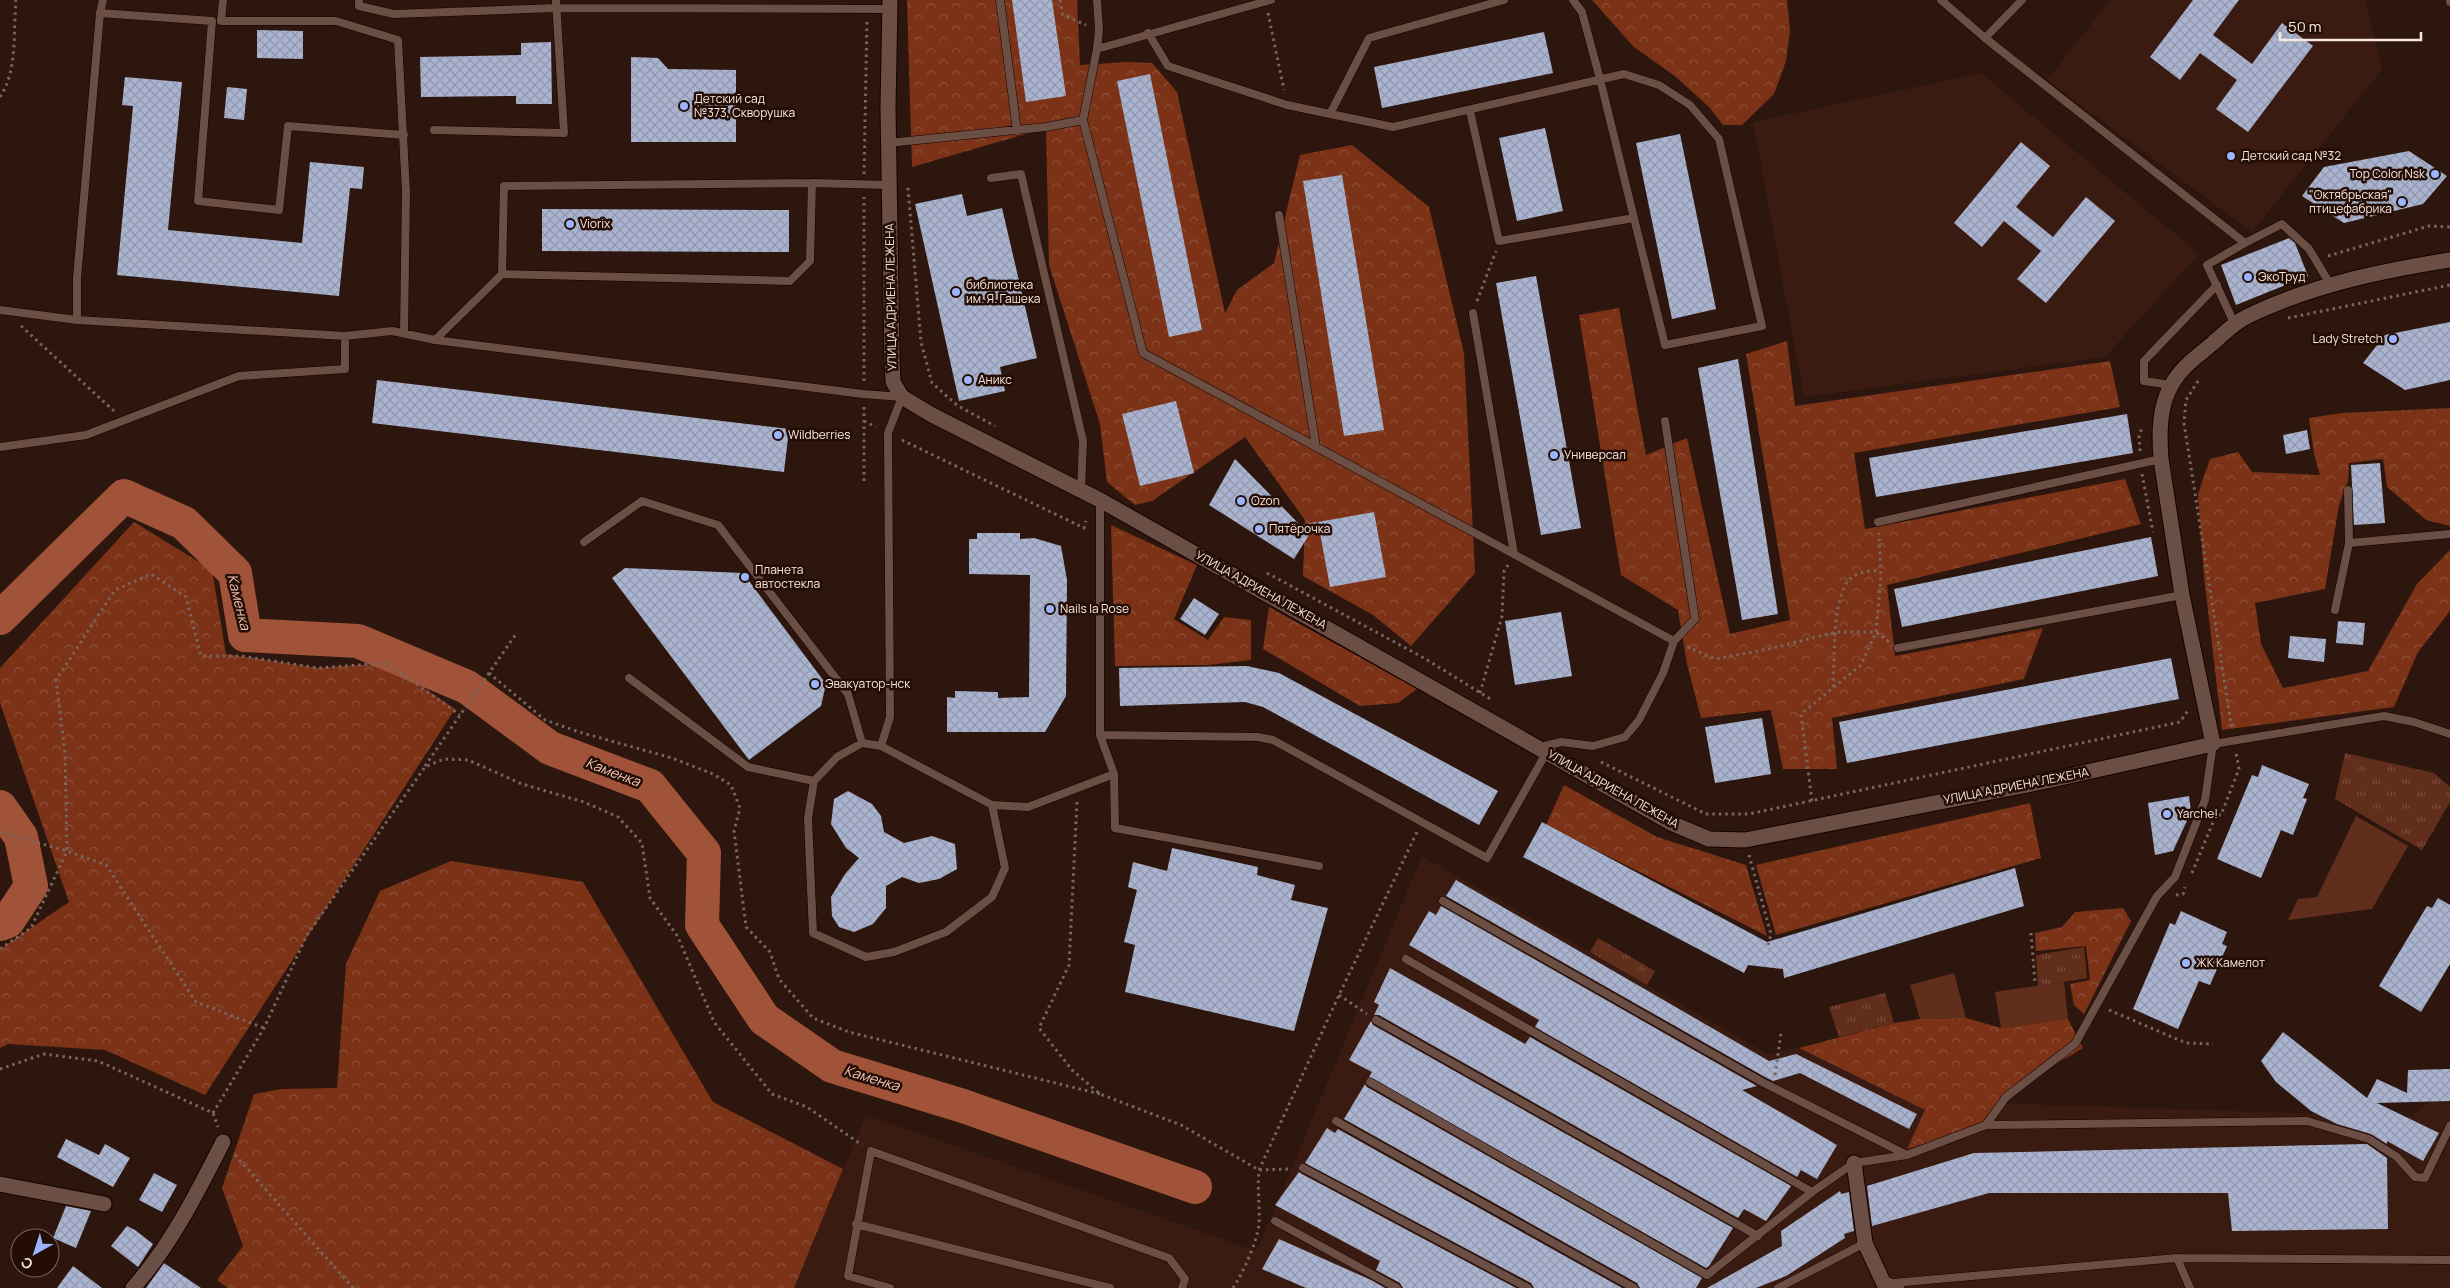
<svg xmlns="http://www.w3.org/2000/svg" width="2450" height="1288" font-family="Manrope,sans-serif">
  <defs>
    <pattern id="forest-crowns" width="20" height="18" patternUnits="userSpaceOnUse" patternTransform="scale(1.25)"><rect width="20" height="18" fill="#7b3216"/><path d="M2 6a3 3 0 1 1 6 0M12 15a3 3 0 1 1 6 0" fill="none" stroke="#8e5038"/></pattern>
    <pattern id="park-tufts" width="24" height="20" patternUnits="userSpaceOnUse" patternTransform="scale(1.25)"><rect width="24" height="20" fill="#622e1c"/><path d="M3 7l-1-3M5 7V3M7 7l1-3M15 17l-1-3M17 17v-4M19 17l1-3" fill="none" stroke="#794c3d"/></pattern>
    <pattern id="building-cross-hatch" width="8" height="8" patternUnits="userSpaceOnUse" patternTransform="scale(1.25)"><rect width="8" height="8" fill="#aab4d0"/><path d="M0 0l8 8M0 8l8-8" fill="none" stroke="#9298ad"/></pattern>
  </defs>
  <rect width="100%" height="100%" fill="#2d160e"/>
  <!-- built -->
  <path fill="#3a1b11" d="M2110 0H2366L2382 69 2252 232 2047 80Z
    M1981 73 2199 254 2105 357 1804 397 1753 122Z
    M1422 856 1768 1054 1799 1048 1925 1110 1907 1149 1998 1103 2411 1117 2450 1084V1288H794L866 1115 1257 1251Z"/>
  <!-- green -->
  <path fill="#622e1c" d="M2356 816 2408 846 2372 909 2288 920 2298 899 2317 897Z
    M1954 973 1966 1018 1920 1019 1910 985Z
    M2064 982 2068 1019 2001 1028 1995 992Z"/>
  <!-- forest -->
  <path fill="url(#forest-crowns)" d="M907 0H1077L1080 65 1128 62 1152 63 1177 92 1225 313 1237 290 1274 263 1300 155 1352 145 1429 207 1464 353 1475 573 1411 646 1373 615 1303 576 1305 520 1245 437 1152 501 1135 505 1107 482 1100 424 1049 265 1046 128 912 167Z
    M1592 0H1787L1790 30 1786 61 1774 94 1742 125H1723L1710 108 1676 77 1634 47Z
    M1619 308 1646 455 1687 438 1730 634 1790 620 1746 354 1787 341 1795 406 2110 361 2120 407 1854 453 1865 529 2125 479 2141 524 1887 585 1895 656 2043 628 2024 679 1832 718 1837 769H1783L1771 710 1701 718 1687 664 1678 610 1621 575 1579 315Z
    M2450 408V526L2426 520 2387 487 2383 459 2349 463 2348 481 2339 505 2325 589 2255 603 2261 644 2283 688 2368 671 2417 584 2450 550V611L2418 652 2394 707 2222 730 2204 576 2198 494 2210 459 2238 452 2252 472 2320 475 2314 454 2309 418 2342 413Z
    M134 522 212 570 226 654 318 668 387 663 455 709 205 1095 105 1050 8 1044 0 1048V949L69 902 0 703V668Z
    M1111 525 1197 565 1174 619 1208 640 1224 617 1251 620V660L1208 665 1115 666Z
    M1269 607 1417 689 1398 703 1360 706 1263 649Z
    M1564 785 1657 837 1746 865 1767 936 1546 825Z
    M2030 803 2041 858 1776 935 1756 865Z
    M451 861 583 882 713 1102 843 1169 794 1288H228L217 1280 243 1246 222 1188 254 1094 281 1089 337 1088 346 964 380 891Z
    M2123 908 2131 921 2084 1014 2074 1005 2070 984 2090 980 2086 946 2036 951 2035 933 2062 927 2075 912Z
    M1966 1018 2001 1028 2068 1019 2083 1048 2003 1095 1978 1128 1907 1149 1925 1110 1799 1048 1894 1023 1920 1019Z"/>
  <!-- park -->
  <path fill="url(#park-tufts)" d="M2345 753 2434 773 2450 787V802L2422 850 2335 799Z
    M1598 938 1655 971 1647 985 1590 952Z
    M2084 947 2087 978 2038 986 2036 955Z
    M1885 993 1894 1023 1839 1037 1829 1007Z"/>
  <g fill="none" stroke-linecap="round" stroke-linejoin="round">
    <!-- river -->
    <path stroke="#a05338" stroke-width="34" d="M0 618 124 496 184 523 235 573 245 635 358 641 467 687 550 748 650 786 704 853 702 925 764 1019 832 1066 963 1106 1195 1187
      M0 807 21 837 31 886 8 921 0 924"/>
  </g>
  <!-- building -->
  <path fill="url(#building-cross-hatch)" d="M1012 0H1052L1066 96 1026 102Z
    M2193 0H2239L2213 35 2252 64 2282 23 2313 46 2248 132 2216 109 2237 80 2200 53 2180 80 2150 57Z
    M257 30 303 31V59L257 58Z
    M1544 32 1553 73 1382 108 1374 67Z
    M551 42 552 104H516V96L421 97 420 57 521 55V43Z
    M631 57 658 58 668 69 736 70V142H631Z
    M1150 74 1202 330 1169 337 1117 81Z
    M125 77 182 82 168 230 302 243 310 162 364 167 362 189 350 188 339 296 117 275 133 106 122 105Z
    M227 87 247 89 244 120 224 118Z
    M1545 128 1563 211 1517 221 1499 138Z
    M1680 134 1716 309 1672 319 1636 143Z
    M2021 142 2050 166 2016 207 2053 237 2086 197 2115 221 2046 303 2017 279 2041 251 2004 221 1982 247 1954 223Z
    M2409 151 2447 176 2423 204 2344 223 2302 196 2324 167Z
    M1342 175 1384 430 1344 436 1303 181Z
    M962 194 967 216 1002 208 1037 358 1000 367 1005 391 959 401 915 204Z
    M542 209 789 210V252L542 251Z
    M2289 238 2295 243 2308 276 2236 305 2221 265Z
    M1536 276 1581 528 1541 535 1496 283Z
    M2450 322V380L2405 390 2363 363 2385 335Z
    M1738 359 1778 614 1742 620 1698 368Z
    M377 380 789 429 784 472 372 423Z
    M1176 401 1194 473 1140 486 1122 414Z
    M2127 414 2133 453 1876 497 1869 458Z
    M2307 430 2310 449 2286 454 2283 435Z
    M1235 459 1300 525 1317 522 1294 559 1209 505Z
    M2380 463 2385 523 2354 525 2351 465Z
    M1374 512 1386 577 1330 587 1318 522Z
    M977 533H1020V539L1034 538 1061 546 1067 580 1066 696 1045 732H947V697L955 698V691L998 692V698L1029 697 1030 575 969 574V539H977Z
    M2151 537 2158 576 1902 627 1894 589Z
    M625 568 743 573 826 684 821 706 749 760 612 578Z
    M1194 598 1219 614 1205 635 1180 619Z
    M1561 612 1572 676 1515 685 1505 621Z
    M2338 621 2365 623 2363 645 2336 643Z
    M2290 636 2326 639 2324 662 2288 658Z
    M2171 658 2179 699 1847 763 1839 722Z
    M1247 666 1279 673 1498 791 1479 825 1263 707 1245 702 1120 706 1119 668Z
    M1762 718 1771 774 1715 783 1705 727Z
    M2262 765 2309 784 2303 798 2307 799 2293 835 2281 830 2261 878 2217 859 2252 775 2258 777Z
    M848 791 872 804 881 816 884 832 904 843 932 836 955 844 957 869 939 879 919 883 902 877 886 886V908L873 924 854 932 839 927 832 916 831 897 845 874 859 858 846 848 831 824 834 799Z
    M2189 796 2191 812 2173 851 2155 855 2148 803Z
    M1542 822 1767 942 2015 868 2024 906 1784 978 1783 969 1748 965 1744 973 1523 857Z
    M1172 848 1258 867 1257 875 1295 885 1291 900 1328 908 1294 1031 1125 992 1135 945 1124 942 1137 890 1128 887 1133 862 1167 871Z
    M1456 880 1769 1061 1796 1054 1917 1114 1909 1129 1800 1073 1773 1081 1765 1077 1446 896Z
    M2438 898 2450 905V964L2421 1012 2379 986 2427 906 2432 908Z
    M1441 906 1757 1086 1742 1090 1837 1145 1817 1179 1801 1170 1797 1177 1535 1027 1539 1020 1409 945 1429 911 1436 915Z
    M2181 911 2227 932 2222 944 2227 946 2210 985 2199 981 2178 1029 2133 1009 2170 923 2175 925Z
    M1390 968 1525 1044 1530 1037 1791 1186 1766 1221 1744 1209 1738 1218 1379 1015H1374L1379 1005 1374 1002Z
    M1371 1021 1373 1025 1733 1228 1709 1266 1706 1268 1369 1077 1372 1072 1349 1060Z
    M2283 1032 2367 1098 2377 1079 2407 1093 2408 1070 2450 1069V1101L2377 1103 2439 1133 2423 1161 2387 1141V1144L2371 1134 2337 1124 2311 1111 2276 1082 2261 1061Z
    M1365 1084 1367 1087 1702 1278 1696 1288H1640L1637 1283 1344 1119Z
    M1327 1128 1335 1133 1338 1129 1622 1288H1534L1531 1283 1305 1163Z
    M66 1139 99 1155 105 1144 130 1158 113 1187 57 1157Z
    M2367 1144 2387 1158 2388 1229 2232 1231 2228 1193H1989L1872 1226 1867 1186 1974 1153Z
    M1299 1172 1300 1173 1516 1288H1403L1400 1283 1376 1270 1380 1261 1275 1205Z
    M154 1173 177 1185 162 1212 139 1200Z
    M1840 1191 1841 1194 1849 1192 1854 1231 1844 1234 1845 1238 1786 1276 1756 1288H1707L1782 1246 1781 1231Z
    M66 1206 91 1211 76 1248 53 1238Z
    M127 1226 135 1230 153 1244 138 1267 111 1246Z
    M1279 1239 1371 1280 1385 1288H1306L1262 1269Z
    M164 1263 201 1288H146Z
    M73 1266 102 1288H57Z"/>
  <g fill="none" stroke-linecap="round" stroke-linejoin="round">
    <!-- lane casing -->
    <g stroke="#140200" stroke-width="9">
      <path id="lane" d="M223 0 221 21H336L398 40 406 192 404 333
        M359 0V6L394 14 556 8 890 9
        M1000 0 1017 131
        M1271 0 1097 49 1083 120 1143 353 1674 641 1663 673 1639 720 1625 737 1593 746 1561 742 1541 747
        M1941 0 1985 38 2245 243 2282 224 2309 249 2330 284
        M2450 0V2
        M100 13 103 0
        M1148 33 1168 66 1287 105 1393 127 1624 74 1659 85 1690 105 1719 139 1762 326 1665 345 1600 79 1582 12 1573 0
        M1985 38 2022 0
        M1097 49 1099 30 1097 0
        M1470 111 1499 241 1634 218
        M1330 114 1369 38 1504 0
        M434 130 564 133 556 0
        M404 135 288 126 279 210 198 201 212 21 100 13 77 278V320L345 336 392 331 435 340 863 394 902 397 888 433 890 717 881 746
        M888 143 1046 127 1083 120
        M991 178 1021 174 1083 441 1081 490
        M812 183 810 261 790 281 502 274 504 186 812 183 889 185
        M1279 215 1316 447
        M0 310 77 320
        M1473 313 1514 554
        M2235 325 2207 265 2245 243
        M435 340 502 274
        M2171 385 2144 381V361L2217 285
        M1665 421 1695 619 1674 641
        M0 447 86 435 239 376 345 369V336
        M1100 500V735L1114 774 1115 828 1319 866
        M1878 522 2161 459
        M584 542 642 501 718 525 848 694 862 743
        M2349 543 2450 534
        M2335 610 2349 543 2348 490
        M1898 648 2182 595
        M629 678 748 767 814 781
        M1100 735 1258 737 1273 740 1487 858 1546 753
        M992 805 1005 868 992 897 946 932 894 952 866 957 813 933 808 818 814 781 837 757 862 743 881 746 992 805 1028 807 1114 774
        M1443 901 1762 1082 1907 1155
        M1406 959 1812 1192
        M1376 1020 1758 1236
        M1370 1082 1707 1275 1812 1192 1854 1163 1907 1155 1986 1125 2006 1097 2075 1044 2157 896 2175 877 2205 800 2213 744 2384 716 2414 722 2450 734
        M1336 1121 1634 1288
        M1986 1125 2307 1121 2369 1139 2397 1157 2415 1177 2425 1178 2450 1126
        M1303 1168 1528 1288
        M1275 1221 1397 1288
        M856 1224 1110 1288
        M2177 1258 2450 1260
        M1893 1283 2177 1258 2190 1288
        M890 1288 848 1276 871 1151 1169 1258 1185 1279 1182 1288
        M1778 1288 1865 1243"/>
    </g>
    <!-- street casing -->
    <g stroke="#140200" stroke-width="17">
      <path id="street" d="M1854 1163 1865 1243 1884 1284 1897 1288
        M0 1184 104 1204
        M133 1288C171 1245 197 1193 223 1142"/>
    </g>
    <!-- secondary casing -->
    <g stroke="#140200" stroke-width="17">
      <path id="secondary" d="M890 0 888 108 892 358 893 382 902 397 932 415 1100 500 1671 823 1709 839 1745 840 2042 782 2213 744 2182 595 2161 459C2159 434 2159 406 2172 384 2182 367 2197 356 2212 344 2223 334 2235 322 2248 316 2312 285 2381 271 2450 260"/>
    </g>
    <!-- path -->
    <path stroke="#7b665f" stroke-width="3" stroke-dasharray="2.5 4" stroke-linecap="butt" d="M1060 0 1063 15 1086 25
      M1268 13 1284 90
      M0 97C18 70 13 31 16 0
      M864 174 867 20
      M908 188 921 342 932 383 958 406 995 426
      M2328 256 2429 226 2450 227
      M1477 301 1496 251
      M2288 318 2450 285
      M21 326 114 411
      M864 381V197
      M2198 381 2186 400 2184 423 2232 730
      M864 407V485
      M864 421 876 427
      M902 440 1084 528 1086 521
      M2140 451 2139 437 2142 427
      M2142 474 2153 532
      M1267 573 1424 658 1492 700
      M1687 647 1716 659 1773 648 1836 632H1876L1889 642
      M489 673 545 720 579 732 672 758 713 774 731 785 740 808 734 831 746 927 770 952 779 979 813 1018 849 1032 1100 1094
      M1833 687C1835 657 1832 610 1846 584 1853 572 1868 571 1880 570
      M1480 693 1502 616 1504 571 1508 565
      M1601 762 1706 814H1749L2180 722 2189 709
      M425 766 516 634
      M1812 801 1801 714 1861 665 1876 632 1881 576 1879 533
      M1077 802 1069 965 1039 1028 1072 1070 1100 1094 1181 1125 1259 1170 1292 1169
      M0 832 67 851 106 865 196 1002 264 1028
      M1749 855 1771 934 1768 946
      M2192 873 2216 815H2221L2239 769 2236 753
      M2176 895 2183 894 2185 887
      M2031 933 2035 983
      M0 949 31 928 67 851 65 753 56 680 115 590 151 574 186 597 201 656H241L318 668 387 663 460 715
      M1339 995 1367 1014
      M2109 1010 2186 1043 2213 1044
      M0 1069 44 1054 98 1061 213 1113 218 1127
      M1775 1075 1781 1033
      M213 1113 264 1028 307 935 425 767 444 759 468 760 522 784 584 802 618 817 642 843 650 898 678 937 714 1022 772 1094 807 1107 862 1145
      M235 1155 353 1288
      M1233 1288C1243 1273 1257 1242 1259 1224 1260 1206 1257 1188 1259 1170L1339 995 1417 832"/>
    <!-- lane -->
    <use href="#lane" stroke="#6b4f45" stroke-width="8"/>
    <!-- street -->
    <use href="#street" stroke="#6b4f45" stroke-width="15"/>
    <!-- secondary -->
    <use href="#secondary" stroke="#6b4f45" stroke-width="15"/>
  </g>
  <!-- markers -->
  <g fill="#9cb4fd" stroke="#230d05" stroke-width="2">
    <circle cx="684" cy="106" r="5"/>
    <circle cx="2231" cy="156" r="5"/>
    <circle cx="2435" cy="174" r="5"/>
    <circle cx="2402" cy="202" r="5"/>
    <circle cx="570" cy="224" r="5"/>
    <circle cx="2248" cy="277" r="5"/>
    <circle cx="956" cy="292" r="5"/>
    <circle cx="2393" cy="339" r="5"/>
    <circle cx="968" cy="380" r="5"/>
    <circle cx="778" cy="435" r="5"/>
    <circle cx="1554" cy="455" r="5"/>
    <circle cx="1241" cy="501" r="5"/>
    <circle cx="1259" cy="529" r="5"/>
    <circle cx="745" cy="577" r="5"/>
    <circle cx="1050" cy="609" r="5"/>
    <circle cx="815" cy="684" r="5"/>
    <circle cx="2167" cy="814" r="5"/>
    <circle cx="2186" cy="963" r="5"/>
  </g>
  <g text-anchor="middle" stroke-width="5" stroke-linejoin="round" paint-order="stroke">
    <!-- poi labels -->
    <g font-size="12" fill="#f8e6e0" stroke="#230d05" text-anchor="start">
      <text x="694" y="103">Детский сад<tspan x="694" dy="14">№373, Скворушка</tspan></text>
      <text x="2241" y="160">Детский сад №32</text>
      <text x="2425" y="178" text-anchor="end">Top Color Nsk</text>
      <text x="2392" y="199" text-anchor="end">"Октябрьская"<tspan x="2392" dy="14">птицефабрика</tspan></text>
      <text x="580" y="228">Viorix</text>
      <text x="2258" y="281">ЭкоТруд</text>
      <text x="966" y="289">библиотека<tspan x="966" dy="14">им. Я. Гашека</tspan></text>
      <text x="2383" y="343" text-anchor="end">Lady Stretch</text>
      <text x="978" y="384">Аникс</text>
      <text x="788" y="439">Wildberries</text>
      <text x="1564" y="459">Универсал</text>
      <text x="1251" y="505">Ozon</text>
      <text x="1269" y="533">Пятёрочка</text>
      <text x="755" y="574">Планета<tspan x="755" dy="14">автостекла</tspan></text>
      <text x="1060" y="613">Nails la Rose</text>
      <text x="825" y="688">Эвакуатор-нск</text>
      <text x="2177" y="818">Yarche!</text>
      <text x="2196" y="967">ЖК Камелот</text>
    </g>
    <!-- street labels -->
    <g font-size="12" fill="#f8e6e0" stroke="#230d05">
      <text transform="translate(891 297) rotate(-91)" y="4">УЛИЦА АДРИЕНА ЛЕЖЕНА</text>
      <text transform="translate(1261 590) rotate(29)" y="4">УЛИЦА АДРИЕНА ЛЕЖЕНА</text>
      <text transform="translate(2016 786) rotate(-11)" y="4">УЛИЦА АДРИЕНА ЛЕЖЕНА</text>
      <text transform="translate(1613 789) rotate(29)" y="4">УЛИЦА АДРИЕНА ЛЕЖЕНА</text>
    </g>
    <!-- water labels -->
    <g font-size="14" font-style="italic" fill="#f1c4b4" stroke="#230d05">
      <text transform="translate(239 602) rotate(76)" y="5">Каменка</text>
      <text transform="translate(613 772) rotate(21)" y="5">Каменка</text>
      <text transform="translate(872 1078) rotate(17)" y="5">Каменка</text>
    </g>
  </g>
  <!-- north arrow -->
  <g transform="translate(35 1253) rotate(219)"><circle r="24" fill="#230d05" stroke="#78645d"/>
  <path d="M0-4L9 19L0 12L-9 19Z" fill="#9cb4fd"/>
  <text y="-8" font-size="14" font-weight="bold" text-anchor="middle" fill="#f8e6e0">С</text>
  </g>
  <!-- scale -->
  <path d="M2280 32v8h141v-8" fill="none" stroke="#f8e6e0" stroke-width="2.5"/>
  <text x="2288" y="32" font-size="15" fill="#f8e6e0" stroke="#230d05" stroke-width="4" paint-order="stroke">50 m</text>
</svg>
